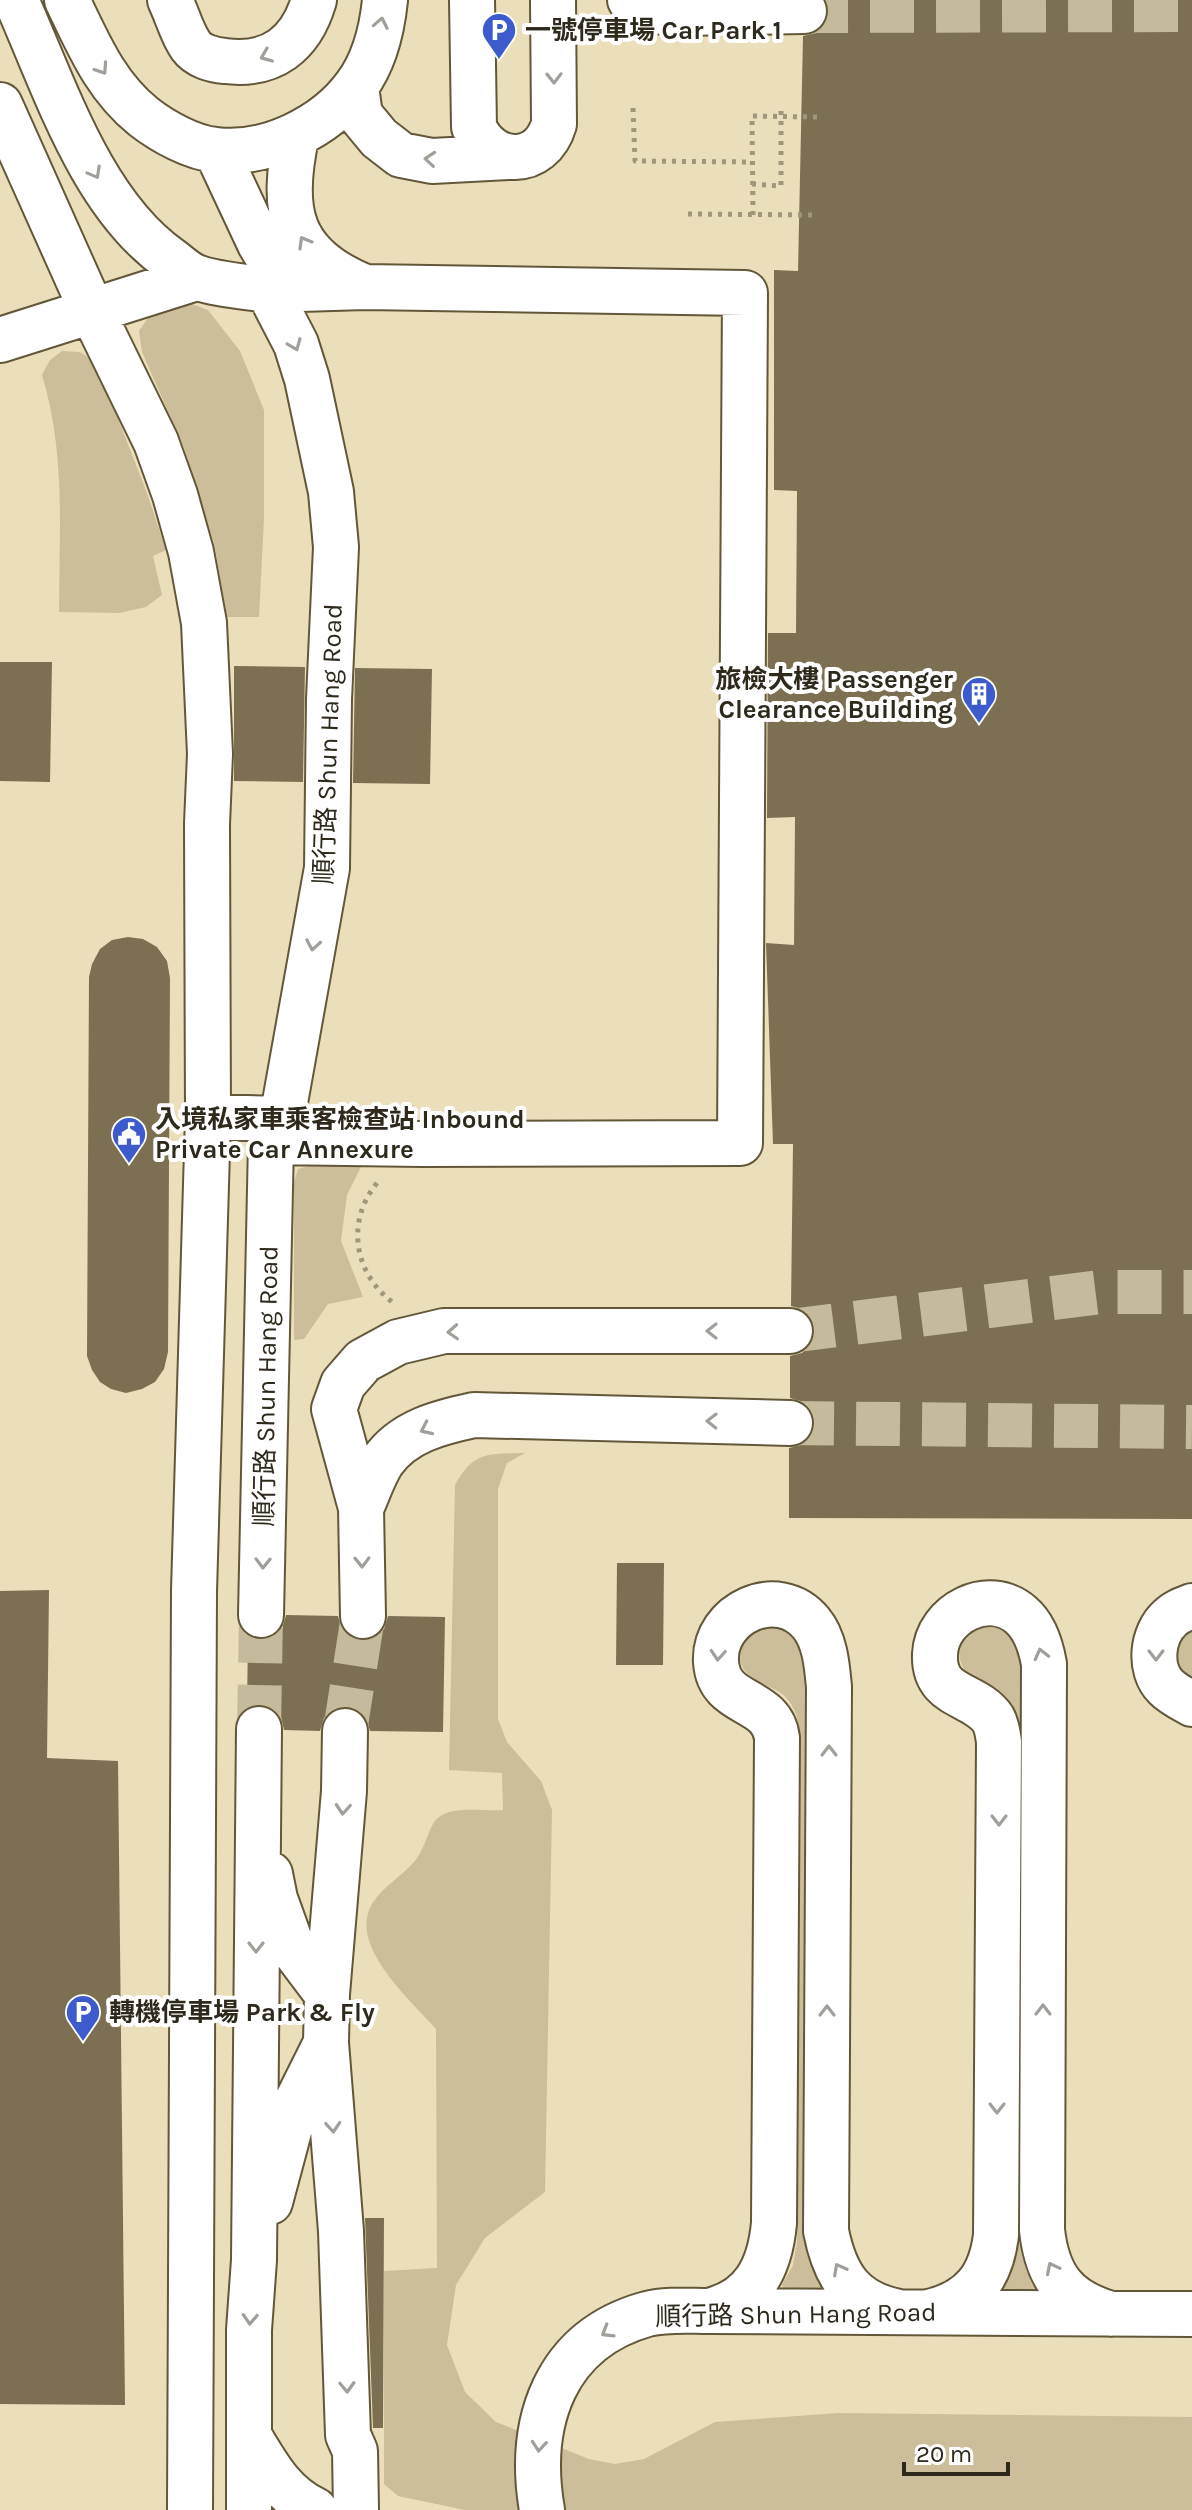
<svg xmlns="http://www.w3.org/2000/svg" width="1192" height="2510" font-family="Karla,'Noto Sans TC',sans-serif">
  <rect width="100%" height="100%" fill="#ebdebb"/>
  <!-- green -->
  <path fill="#ccbe9a" d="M169 303 192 304 208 310 240 351 264 410V519L259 617H227L214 543 184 448 142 352 139 331 152 312Z
    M62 351 80 352 96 362 147 493 166 550 153 556 162 595 146 607 119 613 59 612C59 531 66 454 42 375L50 360Z
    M312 1165 361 1167 347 1195 341 1241 363 1297 328 1304 304 1339 294 1340V1182L298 1169Z
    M525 1453 507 1463 498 1489V1719L507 1742 541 1781 552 1810 545 2192 485 2238 456 2285 447 2345 465 2392 496 2422 589 2459 615 2464 644 2459 715 2422 839 2413 1192 2417V2510H465L398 2496 384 2484V2271L437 2268 436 2029C411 2000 344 1943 374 1901 384 1886 402 1876 414 1862 424 1850 426 1837 433 1824 444 1803 484 1812 503 1810L502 1773 449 1770 455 1485C474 1451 488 1454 525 1453Z
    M765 1624C799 1632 803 1650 808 1682L804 2225 810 2258 825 2284 821 2291H785L782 2285 793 2265 797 2242 800 1736C799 1723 797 1711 788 1700 778 1687 763 1687 751 1677 737 1667 734 1644 748 1633 752 1629 760 1627 765 1624Z
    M987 1625C1008 1629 1014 1640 1023 1659L1038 2287 1034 2293H1005L1002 2287 1015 1724C997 1706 949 1671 961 1643 966 1632 976 1628 987 1625Z
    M1192 1630V1682C1173 1665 1170 1647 1192 1630Z"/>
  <!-- building -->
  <path fill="#7d7052" d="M826 0H1192V1519L789 1518V1448L801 1445 811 1437 815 1423 812 1412 804 1402 790 1398V1356L802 1353 811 1344 815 1330 811 1318 802 1309 791 1306 793 1144H773L766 943 794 945 795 817 767 818 768 633H796L797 491 774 490V270L798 271 803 36 816 33 825 24 829 11Z
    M0 662H52L50 782 0 781Z
    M234 666 305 667 303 782 234 781Z
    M355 668 432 669 430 784 353 783Z
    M128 937 143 939 157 947 167 961 170 978 168 1352 164 1369 155 1382 142 1389 126 1393 111 1389 100 1382 92 1370 87 1356 89 977 92 964 100 949 112 940Z
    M617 1563H664L663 1665H616Z
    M49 1590 47 1758 118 1761 125 2405 0 2404V1591Z
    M286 1615 338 1616 342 1630 350 1637 363 1641 377 1637 384 1629 388 1616 445 1617 443 1732 370 1731 367 1720 358 1710 345 1706 334 1709 324 1718 320 1731 284 1730 281 1717 272 1708 260 1704 247 1707 248 1636 260 1640 272 1637 282 1629Z
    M365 2218H384L383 2428H373Z"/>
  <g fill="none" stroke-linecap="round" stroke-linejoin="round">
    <!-- minor-tunnel -->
    <path stroke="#c5ba9b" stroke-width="44" stroke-dasharray="44 22" stroke-linecap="butt" d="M804 11 1192 10
      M790 1331 1101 1292H1192
      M790 1423 1192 1427
      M259 1729 261 1615
      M345 1731 363 1616"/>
    <!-- minor casing -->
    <g stroke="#635739" stroke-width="48">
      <path id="minor" d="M16 0C55 87 91 204 171 260 178 265 187 274 196 277 212 284 249 287 268 290L296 344 307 379 331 492 336 547 329 699 327 868 282 1119 271 1142 261 1615
        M67 0C88 43 105 86 144 117 162 131 192 148 216 150 267 156 326 127 356 86 374 62 382 30 385 0
        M170 0C177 14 182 34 191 46 198 56 213 60 225 61 272 67 301 44 314 0
        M472 0 474 127C491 167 541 168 554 124L553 0
        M630 0 653 11 677 13 804 11
        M356 87 360 115 379 138 401 155 432 161 508 157
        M0 105 93 313 156 442 175 495 191 552 204 623 210 754 207 824 208 1117 194 1591 190 2510
        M297 134C280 209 288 256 365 287
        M216 150 260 244 287 289
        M268 290 365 287 745 293 740 1143 422 1144 271 1142
        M0 340 196 278
        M208 1117 282 1119
        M361 1508C368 1493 373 1476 382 1462 403 1431 441 1422 474 1415L790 1423
        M1192 1606C1184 1609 1176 1612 1170 1618 1152 1634 1148 1669 1166 1687 1173 1694 1183 1699 1192 1704
        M363 1616 361 1508 334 1409 343 1384 363 1361 398 1342 444 1331H790
        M345 1731 344 1791 327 1994 326 2043 341 2231 348 2435 355 2451 356 2510
        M270 1874 275 1899 293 1949 327 1994
        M270 2202 297 2101 325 2045
        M709 2311C754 2300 770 2267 774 2223L777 1738C772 1696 719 1708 716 1662 713 1613 778 1583 811 1623 825 1640 827 1665 829 1687L826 2231C835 2276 852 2303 899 2312
        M929 2312C972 2302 991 2277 996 2235L999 1742C998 1734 997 1726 993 1719 975 1692 933 1699 935 1654 937 1613 989 1587 1021 1615 1035 1627 1041 1647 1044 1664L1042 2230C1047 2276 1065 2301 1111 2314
        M251 2439C268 2467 283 2495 315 2510
        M249 2510V2330L254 2260 259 1729
        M542 2510C527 2423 554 2340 647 2314 667 2309 689 2311 709 2311L1192 2314"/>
    </g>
    <!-- path -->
    <path stroke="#a0967b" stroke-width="5" stroke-dasharray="4 6" stroke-linecap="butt" d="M633 108 635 161 752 162
      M752 184 781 186V108
      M688 214 818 215
      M377 1183C345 1222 354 1275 395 1304"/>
    <!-- minor -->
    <use href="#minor" stroke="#fff" stroke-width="44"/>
    <!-- path-bridge -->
    <path stroke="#a0967b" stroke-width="5" stroke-dasharray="4 6" stroke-linecap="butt" d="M753 215 752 116 817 117"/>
  </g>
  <!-- one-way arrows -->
  <defs><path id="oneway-chevron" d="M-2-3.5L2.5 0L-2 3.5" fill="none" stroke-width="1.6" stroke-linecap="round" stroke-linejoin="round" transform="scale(2)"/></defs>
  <g stroke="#a19f99">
    <use href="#oneway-chevron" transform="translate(381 23) rotate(-79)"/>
    <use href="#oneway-chevron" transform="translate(266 56) rotate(158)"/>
    <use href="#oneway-chevron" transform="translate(102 69) rotate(56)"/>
    <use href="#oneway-chevron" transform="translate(554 78) rotate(89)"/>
    <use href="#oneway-chevron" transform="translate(430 159) rotate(-175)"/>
    <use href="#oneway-chevron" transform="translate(95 173) rotate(61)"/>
    <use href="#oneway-chevron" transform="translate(304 242) rotate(-120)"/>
    <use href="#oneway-chevron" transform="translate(295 345) rotate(68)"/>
    <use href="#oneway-chevron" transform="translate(313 945) rotate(100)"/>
    <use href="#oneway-chevron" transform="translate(712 1331) rotate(180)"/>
    <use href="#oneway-chevron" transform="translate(453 1332) rotate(177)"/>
    <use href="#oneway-chevron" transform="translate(712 1421) rotate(-179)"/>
    <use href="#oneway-chevron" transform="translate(426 1429) rotate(155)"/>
    <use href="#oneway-chevron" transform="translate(362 1562) rotate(89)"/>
    <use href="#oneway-chevron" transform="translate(263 1563) rotate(91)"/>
    <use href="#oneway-chevron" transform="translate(1041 1654) rotate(-104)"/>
    <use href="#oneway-chevron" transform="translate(718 1655) rotate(94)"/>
    <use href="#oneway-chevron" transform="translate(1156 1655) rotate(90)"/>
    <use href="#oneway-chevron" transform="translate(829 1751) rotate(-90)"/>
    <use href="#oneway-chevron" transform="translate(343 1809) rotate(94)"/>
    <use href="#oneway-chevron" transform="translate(999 1820) rotate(90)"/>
    <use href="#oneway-chevron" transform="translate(256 1947) rotate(90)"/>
    <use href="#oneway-chevron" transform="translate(1043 2010) rotate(-90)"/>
    <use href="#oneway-chevron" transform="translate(827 2011) rotate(-90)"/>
    <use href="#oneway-chevron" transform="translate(997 2108) rotate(90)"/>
    <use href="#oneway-chevron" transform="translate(333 2127) rotate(86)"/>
    <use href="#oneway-chevron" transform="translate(1052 2268) rotate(-117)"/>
    <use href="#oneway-chevron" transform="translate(839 2269) rotate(-118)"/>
    <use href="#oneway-chevron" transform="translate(250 2319) rotate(93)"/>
    <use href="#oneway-chevron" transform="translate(607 2332) rotate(149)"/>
    <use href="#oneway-chevron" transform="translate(347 2387) rotate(88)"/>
    <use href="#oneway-chevron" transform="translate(539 2446) rotate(95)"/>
  </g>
  <!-- icons -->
  <defs>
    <g id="parking-pin" transform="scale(1.8)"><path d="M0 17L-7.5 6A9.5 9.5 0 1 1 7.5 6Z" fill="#3e5bcd" stroke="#fff"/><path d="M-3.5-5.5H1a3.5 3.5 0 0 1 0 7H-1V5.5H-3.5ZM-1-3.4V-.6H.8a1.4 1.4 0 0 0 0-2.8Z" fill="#fff"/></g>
    <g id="building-pin" transform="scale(1.8)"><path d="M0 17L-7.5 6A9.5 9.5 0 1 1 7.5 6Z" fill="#3e5bcd" stroke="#fff"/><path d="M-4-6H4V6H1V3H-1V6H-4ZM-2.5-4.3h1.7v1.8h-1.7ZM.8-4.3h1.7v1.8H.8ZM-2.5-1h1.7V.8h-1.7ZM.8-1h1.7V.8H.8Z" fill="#fff"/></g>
    <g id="civic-pin" transform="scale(1.8)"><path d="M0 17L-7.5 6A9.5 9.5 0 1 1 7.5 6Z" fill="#3e5bcd" stroke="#fff"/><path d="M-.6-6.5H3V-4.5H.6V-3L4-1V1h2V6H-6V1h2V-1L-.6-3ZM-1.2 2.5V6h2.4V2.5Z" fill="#fff"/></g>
  </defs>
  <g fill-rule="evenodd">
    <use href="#parking-pin" x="499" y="30"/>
    <use href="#building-pin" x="979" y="694"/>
    <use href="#civic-pin" x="129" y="1134"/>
    <use href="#parking-pin" x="83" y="2012"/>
  </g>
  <g text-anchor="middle" stroke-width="8" stroke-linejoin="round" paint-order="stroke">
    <!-- poi labels -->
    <g font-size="26" font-weight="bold" fill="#2f291c" stroke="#fff" text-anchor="start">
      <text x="525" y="39">一號停車場 Car Park 1</text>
      <text x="953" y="688" text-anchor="end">旅檢大樓 Passenger<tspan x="953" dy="30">Clearance Building</tspan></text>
      <text x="155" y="1128">入境私家車乘客檢查站 Inbound<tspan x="155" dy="30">Private Car Annexure</tspan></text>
      <text x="109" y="2021">轉機停車場 Park &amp; Fly</text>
    </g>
    <!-- street labels -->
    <g font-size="26" fill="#2f291c" stroke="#fff">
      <text transform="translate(328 744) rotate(-88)" y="9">順行路 Shun Hang Road</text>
      <text transform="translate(266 1386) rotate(-89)" y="9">順行路 Shun Hang Road</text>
      <text transform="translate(796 2314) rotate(-1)" y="9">順行路 Shun Hang Road</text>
    </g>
  </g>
  <!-- scale -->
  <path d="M904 2462v12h104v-12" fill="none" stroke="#2f291c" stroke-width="4"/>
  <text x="916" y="2462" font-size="24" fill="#2f291c" stroke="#ffffff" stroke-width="6" paint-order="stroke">20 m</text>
</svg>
